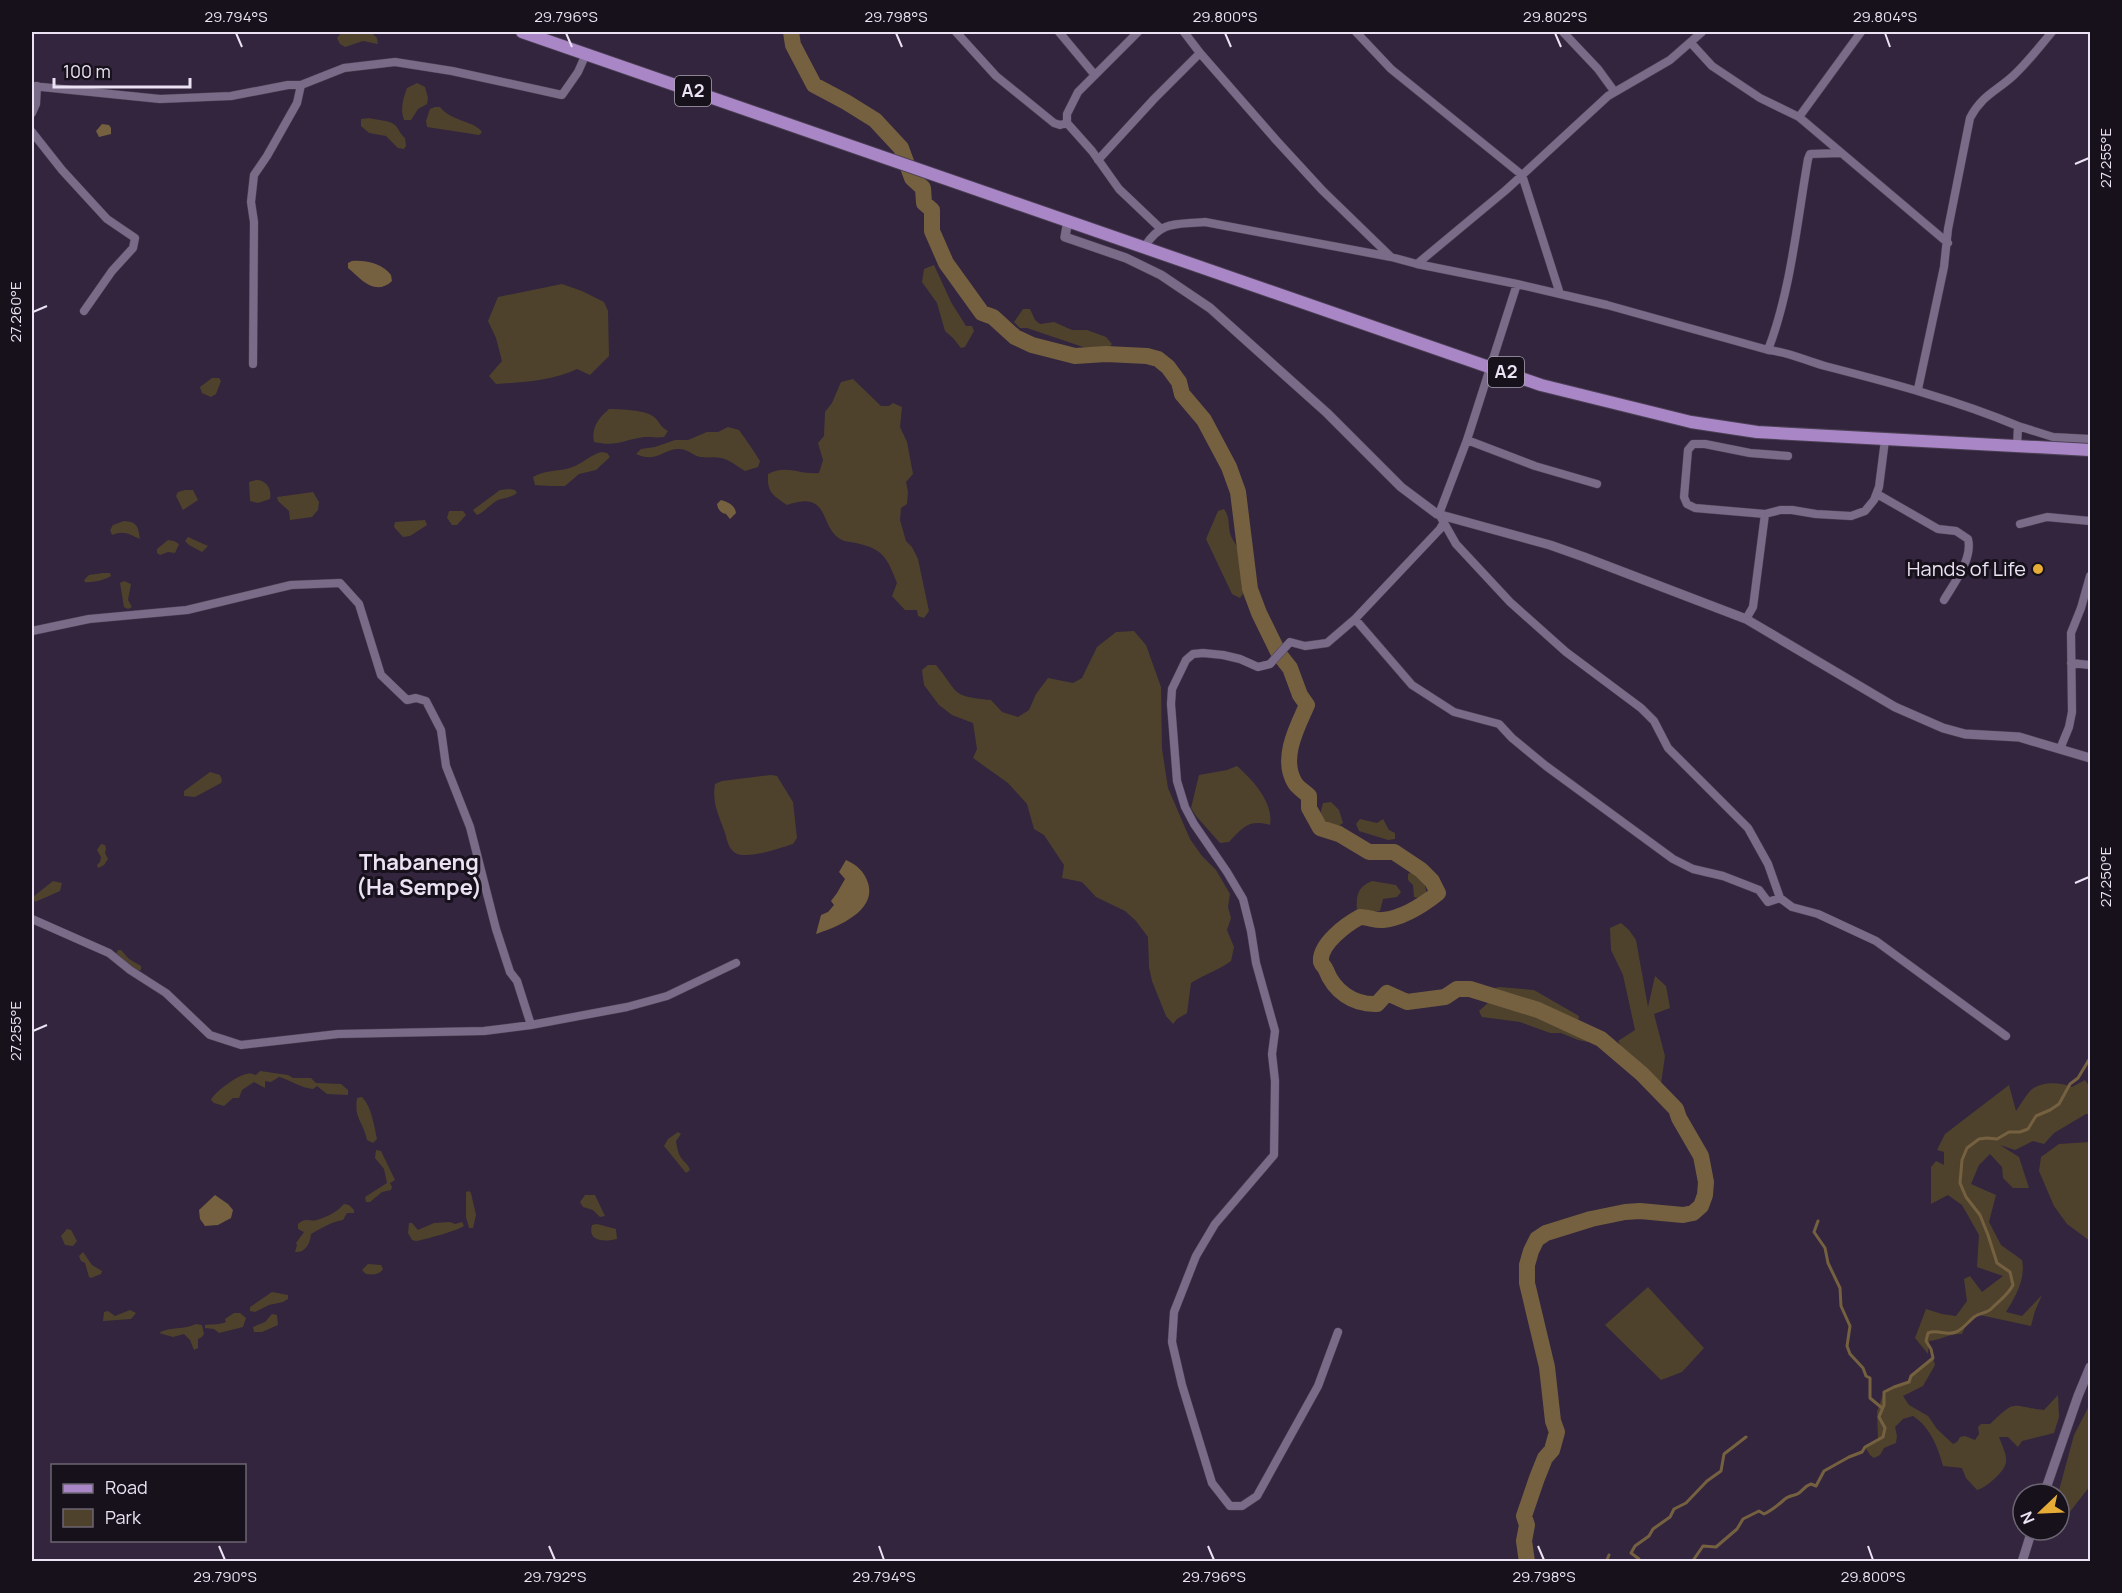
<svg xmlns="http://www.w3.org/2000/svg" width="2122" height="1593" font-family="Manrope,sans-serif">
  <rect width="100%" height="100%" fill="#32253d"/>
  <!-- green -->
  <path fill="#4f422d" d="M347 32H371L377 38 378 44 363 41 345 47 340 44 337 38 341 33Z
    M417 83 425 87 428 98 427 104 418 109 411 120H404C400 109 403 99 407 88Z
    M435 107H440C452 122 475 121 482 132L479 135 427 127 426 121 430 109Z
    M369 118C376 120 389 120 395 125 399 129 400 134 405 138L406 146 404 149 398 148 386 136 369 133 361 126V119Z
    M934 265 951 302 966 326H972L974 331 965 347 961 348 953 338 945 331 937 303 922 282 924 269Z
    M562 284 582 291 604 302 608 311 609 356 590 375 577 369C552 381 523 382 496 384L489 376 502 361 496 338 488 321 498 297Z
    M1023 309H1030L1035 320 1040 324 1054 322 1072 330H1087L1106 337 1112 344 1108 349 1083 347 1027 328H1020L1014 322Z
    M212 378H219L221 381 216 394 211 397 202 393 200 387Z
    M853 379 881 406H889L893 403 902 407 900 427 907 442 913 474 906 482 908 492 907 504 901 508 900 520 906 541 912 547 918 559 929 611 924 618 918 616 917 610H905L892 596 897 583C887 558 884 549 856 543 853 542 846 542 842 540 818 528 832 489 787 505 772 495 767 492 768 474 786 464 800 475 819 473L823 460 818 443 824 436 825 412 832 403 841 382Z
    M609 409C619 409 647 410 654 417 660 422 660 427 668 431L664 437C657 438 651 437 644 437 623 440 617 447 594 442 591 427 599 418 609 409Z
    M728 427 739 430C747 441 753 450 760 461L758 467 745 471C738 467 729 459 721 458 713 456 705 459 697 456 692 454 686 449 680 449 663 448 657 464 636 454L641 449 655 447 675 440H688L707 432H718Z
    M601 452 607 453 610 457 596 470 579 474 565 486C561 486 537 486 535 485L533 477C543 471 556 471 566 469 579 467 588 456 601 452Z
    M256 480C266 480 272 488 270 499L258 503 250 501 249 482Z
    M509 489 515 490 517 493C511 498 505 497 498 500 490 504 485 512 477 515L473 510 500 490Z
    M185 490H193L198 500 183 510 176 496 178 492Z
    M313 492 319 502 318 510 312 517 290 520 289 511 278 501 277 497Z
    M1224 509C1231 519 1227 525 1231 536 1235 545 1242 551 1243 561 1243 573 1240 582 1243 594L1240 598 1232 594 1206 539 1218 511Z
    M449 511H463L466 515 457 525H452L447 518Z
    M425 520 427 525 410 536 403 537 394 527 395 522Z
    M124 521C138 522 138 527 140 539 129 534 124 530 112 535L110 530 113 525Z
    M188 537 208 546 202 552 189 545 185 541Z
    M168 540 174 541 179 544 175 553 168 552 160 555 157 553V549Z
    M103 573H110L111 576C105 580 91 583 85 582L84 580 89 575Z
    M124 581 131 584 128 600 132 607 128 609 124 607 120 583Z
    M1134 631 1146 645 1161 687 1162 749 1168 788 1190 839 1202 856 1216 870 1230 894 1228 907 1231 918 1227 930 1234 947 1231 961C1217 971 1205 974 1191 983L1187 1013 1177 1019 1173 1024 1166 1016 1152 981 1149 967 1148 937 1136 921 1125 911 1096 897 1082 882 1062 878 1064 865 1044 835 1034 829 1027 804 1008 783 973 758 977 749 973 723 952 715 939 705 924 685 922 670 928 665H936C960 694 950 696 991 700L1002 712 1018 717 1029 710 1036 694 1048 678 1073 683 1082 678 1097 647 1116 632Z
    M1237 766C1253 780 1274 803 1270 825 1249 819 1243 827 1229 842L1220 843 1196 816 1191 808 1199 775 1227 770Z
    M210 772 220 775 222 780 221 783 195 797 184 796V791Z
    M771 775 777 776 793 802 797 838 793 844C780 848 745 861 734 852 727 846 727 838 724 830 718 814 712 802 715 784L722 781Z
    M1331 802 1339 810 1343 823C1336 829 1330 827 1323 824L1320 815 1323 803Z
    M1360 819 1377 823 1383 819 1389 830 1395 833V839L1388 840 1359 831 1356 824Z
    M101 844 105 845 106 849 105 853 108 859 104 865 98 868 97 865 100 862 101 857 97 850Z
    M1414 871 1425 885 1427 896 1423 899 1414 897 1413 885 1408 880V874Z
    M53 881 62 883 60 891 35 902 33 897Z
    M1372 881 1396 885 1401 892 1397 897 1383 899 1380 911H1357C1356 896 1357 887 1372 881Z
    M1621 923 1629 930 1636 940 1648 1007 1655 976 1666 986 1670 1008 1654 1014 1665 1056 1661 1084 1628 1059 1618 1041 1635 1030 1623 975 1611 950 1610 928Z
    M118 950H121L129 959 141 966V970L136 971 116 954Z
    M1499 987 1534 990 1579 1016 1578 1021 1573 1022 1569 1027 1573 1031 1590 1039 1588 1042 1578 1040 1561 1033H1550L1520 1022 1482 1017 1479 1011 1490 1001 1491 989Z
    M260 1071 288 1075 293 1078H311L316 1083 341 1084 348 1090V1095L327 1094 317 1086 313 1089C301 1088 290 1080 279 1077L271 1082 265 1081V1088L254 1082 242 1090 239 1098H233L224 1106 214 1103 211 1100C214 1092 238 1075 247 1074 251 1073 252 1074 256 1075Z
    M2085 1080 2090 1087V1114H2086L2054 1133 2044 1144 2033 1141 2015 1150 2000 1145 2019 1157 2029 1188H2013L2003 1178 2002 1167 1990 1154 1979 1165 1971 1184 1996 1195 1989 1222 2001 1245 2022 1260C2026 1278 2016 1296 2006 1312L2022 1316 2042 1295 2035 1311 2031 1326 1975 1314 1966 1325 1962 1334C1949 1333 1941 1340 1929 1341L1928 1354 1915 1338 1926 1309 1942 1314 1956 1316 1967 1301 1964 1279 1970 1276 1982 1292 2003 1276 1977 1267 1979 1235 1962 1205 1948 1195 1931 1204V1167L1936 1161 1944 1165V1152L1937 1150 1945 1134 2009 1085 2016 1111C2020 1105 2025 1097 2030 1091 2040 1081 2060 1082 2072 1087Z
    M362 1097C372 1107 374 1126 377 1139L373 1143 367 1140C363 1120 354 1120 357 1098Z
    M678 1132 681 1134 676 1141C677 1147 678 1154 682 1159 686 1164 688 1164 690 1170L686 1173 664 1146 668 1139Z
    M2090 1142V1241L2067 1224 2054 1206 2039 1171 2041 1157 2059 1144Z
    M376 1150 381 1151 395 1180 390 1183 392 1187 391 1190 382 1192 370 1202H366L365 1197 387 1183 384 1169 375 1158Z
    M469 1191 471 1193 476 1215 473 1228H469L466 1217V1192Z
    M585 1195H595L605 1216 600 1217 593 1210 583 1207 580 1202Z
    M344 1204 349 1205 354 1210V1213H347L343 1220C333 1221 320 1229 311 1234 310 1243 306 1253 295 1252L297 1245 296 1243 304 1232 298 1229V1224C306 1217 309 1222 317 1220 327 1217 337 1212 344 1204Z
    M450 1222 455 1224 462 1222 464 1226C459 1230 424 1240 416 1241L412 1240 408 1233 409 1223H412L418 1230 434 1223Z
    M597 1224 616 1229 617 1239C605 1242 587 1242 592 1225Z
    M67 1229 71 1230 77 1241 73 1246 65 1245 61 1236Z
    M83 1252 92 1265 102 1271 101 1274 91 1278 89 1277 85 1263 81 1261 79 1256Z
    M368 1264 381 1265 383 1269C379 1275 373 1275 366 1274L362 1270Z
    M1648 1287 1704 1348 1682 1372 1661 1380 1605 1325Z
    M272 1292 288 1295V1299L283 1302 269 1305 255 1312 250 1311V1307Z
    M130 1310 136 1313 131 1319 103 1321 104 1312 108 1311 115 1316Z
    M234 1313H240L246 1318 243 1327 219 1333 214 1329 205 1328V1325C212 1324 220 1325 226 1322L225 1319Z
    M272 1314 277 1315 278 1325 262 1332H254L253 1327 265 1322Z
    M196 1324 202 1325 204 1334 202 1337 198 1339V1348L194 1350 190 1340 184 1334 173 1337 159 1333C171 1326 184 1330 196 1324Z
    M1933 1358 1935 1365 1923 1386 1903 1396 1909 1405 1928 1416 1937 1429 1953 1444 1957 1442 1960 1437 1965 1436 1975 1440 1979 1434 1978 1427 1981 1424H1990C2017 1398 2010 1406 2044 1410L2058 1395 2059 1417 2054 1433 2022 1441 2018 1447 2008 1437H1999C2007 1458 2012 1463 1993 1480 1987 1485 1985 1487 1977 1490L1966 1478 1962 1468 1943 1466C1938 1447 1930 1427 1913 1416L1903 1419 1895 1427 1897 1436 1896 1443 1884 1448 1880 1455 1874 1458 1870 1455 1865 1447 1878 1439 1877 1412 1884 1392 1894 1387 1909 1382 1911 1376Z
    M2090 1404V1486L2069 1513 2059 1506 2058 1494 2074 1435Z"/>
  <!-- water -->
  <path fill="#756140" d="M102 124 109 125 111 128V134L99 137 96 131Z
    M352 261C366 260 383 264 391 275L392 281C375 297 361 279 348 268V263Z
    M721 500C728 502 735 505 736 513L730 519 726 514C720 513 718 509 717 504Z
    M846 860C857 865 864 871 868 883 877 911 837 927 816 934L821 915 828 912 834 905 831 901 837 893 845 879 839 872Z
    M215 1195 228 1204 233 1210 231 1218 218 1225 205 1226 200 1219 199 1210Z"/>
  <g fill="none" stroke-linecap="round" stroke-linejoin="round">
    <!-- stream -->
    <path stroke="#756140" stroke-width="3" d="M1818 1221 1814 1232 1825 1248 1828 1263 1840 1288 1841 1306 1850 1326 1847 1346 1850 1354 1863 1368 1866 1376 1870 1378V1398L1882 1408
      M1606 1562 1609 1555
      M1639 1562V1559L1631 1553 1635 1546 1649 1536 1653 1529 1670 1517 1674 1509 1686 1503 1707 1481 1721 1471 1724 1454 1746 1437
      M1692 1562 1703 1546 1716 1547 1737 1529 1743 1519 1759 1511 1764 1514C1773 1510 1778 1505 1785 1499 1789 1495 1795 1496 1799 1493 1804 1489 1805 1486 1811 1484L1816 1486 1824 1471 1849 1457 1862 1452 1865 1447 1883 1437 1885 1428 1879 1417 1884 1405V1392L1894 1387 1909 1382 1911 1376 1933 1358 1931 1349 1926 1341 1928 1333C1938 1329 1946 1336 1956 1332 1963 1329 1968 1322 1974 1317 1979 1313 1987 1313 1991 1309 1999 1301 2008 1295 2013 1285L2010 1272 1997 1263 1988 1235 1980 1215 1966 1197 1960 1183 1962 1160 1967 1148 1979 1139 1987 1138 1997 1139 2009 1132H2020L2028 1129 2036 1116 2050 1110 2059 1104 2070 1084 2078 1078 2090 1058"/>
    <!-- river -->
    <path stroke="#756140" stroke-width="16" d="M791 32 793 45 814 85 846 102 875 120 901 148 912 178 923 188 924 203 932 210V231L946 263 982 313 993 317 1015 337 1032 345 1075 356 1106 354 1147 356 1158 359 1168 367 1179 382 1182 394 1204 420 1229 467 1238 492 1250 589 1259 613 1279 654 1290 668 1300 695 1307 705C1297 727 1280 759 1295 783 1298 788 1305 792 1309 796V808L1320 828 1339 834 1369 852H1394L1421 870 1432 881 1438 893C1423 905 1403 918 1383 920 1376 921 1368 917 1360 917 1347 924 1319 944 1321 962 1322 965 1325 967 1326 970 1334 991 1353 1005 1377 1004L1387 993 1407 1002 1445 997 1457 989H1470L1538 1010 1601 1039 1642 1074 1676 1109 1679 1118 1701 1156 1706 1182 1705 1195 1701 1206 1693 1213 1683 1215 1640 1211 1625 1212 1591 1219 1546 1233 1537 1239 1531 1251 1527 1265V1283L1547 1367 1553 1421 1557 1432 1552 1450 1545 1458 1537 1478 1524 1516 1527 1525 1524 1541 1527 1562"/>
    <!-- minor casing -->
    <g stroke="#4c4055" stroke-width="9">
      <path id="minor" d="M956 32 996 76 1054 123 1060 125 1067 123
        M1059 32 1094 74
        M1138 32 1078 92 1067 114V123L1092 151 1119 189 1160 228
        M1184 32 1200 53 1276 140 1322 190 1390 256
        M1356 32 1391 69 1522 175 1560 294
        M1563 32 1598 69 1614 91
        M1691 43 1712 66 1760 98 1799 117 1948 243
        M32 86 160 99 231 96 288 85H301L344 68 395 62 452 71 562 95 578 72 586 54
        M32 113 36 104 37 86
        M1799 117 1861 32
        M32 132 62 170 107 219 135 238 133 248 112 271 84 311
        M1098 160 1154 99 1200 53
        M1145 246C1162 220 1176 225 1205 222L1391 257 1417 264 1506 190 1608 96 1670 60 1702 32
        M1417 264 1517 284 1607 305 1768 350C1789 352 1806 361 1825 366 1891 383 1956 400 2018 426L2017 447
        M1517 284 1467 440 1439 514 1456 544 1510 602 1566 652 1641 708 1654 721 1668 748 1748 828 1768 864 1780 898 1792 907 1818 914 1876 941 2006 1036
        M1768 350C1791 290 1797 222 1808 159L1810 154 1841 153
        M253 364 254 222 251 202 254 175 267 156 297 103 301 85
        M1918 389 1944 267 1948 229 1970 118C1982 95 1997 91 2014 75 2028 62 2040 46 2052 32
        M2018 426 2053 437 2090 439
        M1467 440 1535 466 1597 484
        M1788 456 1750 453 1705 444H1693L1688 450 1684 497 1687 504 1695 508 1765 514 1780 510H1792L1816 514 1851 516 1865 511 1874 500 1879 487 1885 440
        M1877 494 1938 529 1956 531 1968 539C1973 559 1954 583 1944 600
        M2020 524 2047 517 2090 521
        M1355 619 1412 685 1454 712 1499 724 1512 738 1546 766 1673 859 1693 869 1723 876 1759 890 1768 902 1780 898
        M1746 619 1753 607 1765 514
        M32 631 89 619 187 610 291 585 340 583 359 604 381 675 407 700 416 698 426 701 441 730 446 766 470 827 496 929 510 972 517 981 531 1025
        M2071 663 2090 665
        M2060 749 2069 727 2072 712 2071 633 2081 608 2090 576
        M32 919 109 953 130 970 166 993 210 1035 241 1045 338 1034 484 1031 531 1025 627 1007 667 996 736 963
        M1338 1332 1318 1386 1257 1496 1242 1506H1230L1212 1483 1182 1385 1172 1342 1174 1312 1196 1256 1215 1224 1274 1155 1275 1081 1272 1054 1275 1031 1256 963 1251 931 1243 899 1227 872 1194 824 1185 807 1177 781 1171 704 1172 689 1186 660 1193 654 1203 653 1223 655 1240 659 1258 667 1270 664 1290 642 1305 646 1327 643 1355 619 1440 529 1444 522"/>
    </g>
    <!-- tertiary casing -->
    <g stroke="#4c4055" stroke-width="10">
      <path id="tertiary" d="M1068 220 1065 237 1126 258 1161 275 1210 308 1327 413 1401 487 1437 514 1550 545 1584 557 1746 619 1895 707 1943 728 1965 734 2019 737 2090 758
        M2044 1494 2078 1396 2090 1367
        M2022 1562 2032 1530"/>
    </g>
    <!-- primary casing -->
    <g stroke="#4c4055" stroke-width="14">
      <path id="primary" d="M522 32 1541 385 1691 422 1757 432 2090 450"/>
    </g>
    <!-- minor -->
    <use href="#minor" stroke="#7a6b88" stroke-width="8"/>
    <!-- tertiary -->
    <use href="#tertiary" stroke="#7a6b88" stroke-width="9"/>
    <!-- primary -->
    <use href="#primary" stroke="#a987c6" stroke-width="12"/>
  </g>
  <!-- ticks -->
  <path fill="none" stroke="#ebe3f3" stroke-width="2" d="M236 33 242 47M566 33 572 47M896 33 902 47M1225 33 1231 47M1555 33 1561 47M1885 33 1890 47M2075 164 2089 158M33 312 47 306M2075 883 2089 877M33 1031 47 1025M219 1546 225 1560M549 1546 555 1560M879 1546 884 1560M1208 1546 1214 1560M1538 1546 1544 1560M1868 1546 1873 1560"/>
  <!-- markers -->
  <circle fill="#e6ac36" stroke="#17111c" stroke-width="2" cx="2038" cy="569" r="6"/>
  <g text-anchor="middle" stroke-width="6" stroke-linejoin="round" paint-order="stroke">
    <!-- shield labels -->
    <g fill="#17111c" stroke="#aba4b2" stroke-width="1.5">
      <rect x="675" y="76" width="36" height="30" rx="4.5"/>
      <rect x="1488" y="357" width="36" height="30" rx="4.5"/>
    </g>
    <g font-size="18" font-weight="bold" fill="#ebe3f3">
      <text x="693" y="97">A2</text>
      <text x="1506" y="378">A2</text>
    </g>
    <!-- poi labels -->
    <g font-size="20" fill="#ebe3f3" stroke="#17111c" text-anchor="end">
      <text x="2026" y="576">Hands of Life</text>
    </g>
    <!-- quarter labels -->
    <g font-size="22" font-weight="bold" fill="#ebe3f3" stroke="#17111c">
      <text x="419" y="870">Thabaneng<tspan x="419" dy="25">(Ha Sempe)</tspan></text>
    </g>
  </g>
  <!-- border -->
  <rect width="2122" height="1593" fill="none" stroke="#17111c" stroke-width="66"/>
  <!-- legend -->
  <rect x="51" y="1464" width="195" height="78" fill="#17111c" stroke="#6c6572" stroke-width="1.5"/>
  <rect x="63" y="1484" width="30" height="9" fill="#a987c6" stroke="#6c6572" stroke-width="1.5"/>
  <text x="105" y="1494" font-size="18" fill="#ebe3f3">Road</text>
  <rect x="63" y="1509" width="30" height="18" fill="#4f422d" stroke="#6c6572" stroke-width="1.5"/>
  <text x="105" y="1524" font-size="18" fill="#ebe3f3">Park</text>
  <!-- north arrow -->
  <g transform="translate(2041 1512) rotate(247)"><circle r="28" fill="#17111c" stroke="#6c6572" stroke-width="1.5"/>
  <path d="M0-4.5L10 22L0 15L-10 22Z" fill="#e6ac36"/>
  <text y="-9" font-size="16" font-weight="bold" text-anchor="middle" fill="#ebe3f3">N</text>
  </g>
  <!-- scale -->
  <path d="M54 78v9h136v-9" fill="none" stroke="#ebe3f3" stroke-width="3"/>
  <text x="63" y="78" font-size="18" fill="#ebe3f3" stroke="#17111c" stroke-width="4.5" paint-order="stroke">100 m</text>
  <rect x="33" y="33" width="2056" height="1527" fill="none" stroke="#ebe3f3" stroke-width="2"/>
  <g font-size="15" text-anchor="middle" fill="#ebe3f3">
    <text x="236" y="22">29.794°S</text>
    <text x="566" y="22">29.796°S</text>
    <text x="896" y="22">29.798°S</text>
    <text x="1225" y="22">29.800°S</text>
    <text x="1555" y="22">29.802°S</text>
    <text x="1885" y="22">29.804°S</text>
    <text transform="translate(2106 158) rotate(-90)" y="5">27.255°E</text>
    <text transform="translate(16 312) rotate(-90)" y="5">27.260°E</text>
    <text transform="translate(2106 877) rotate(-90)" y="5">27.250°E</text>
    <text transform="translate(16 1031) rotate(-90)" y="5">27.255°E</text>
    <text x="225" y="1582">29.790°S</text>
    <text x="555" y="1582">29.792°S</text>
    <text x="884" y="1582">29.794°S</text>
    <text x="1214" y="1582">29.796°S</text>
    <text x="1544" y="1582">29.798°S</text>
    <text x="1873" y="1582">29.800°S</text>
  </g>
</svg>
